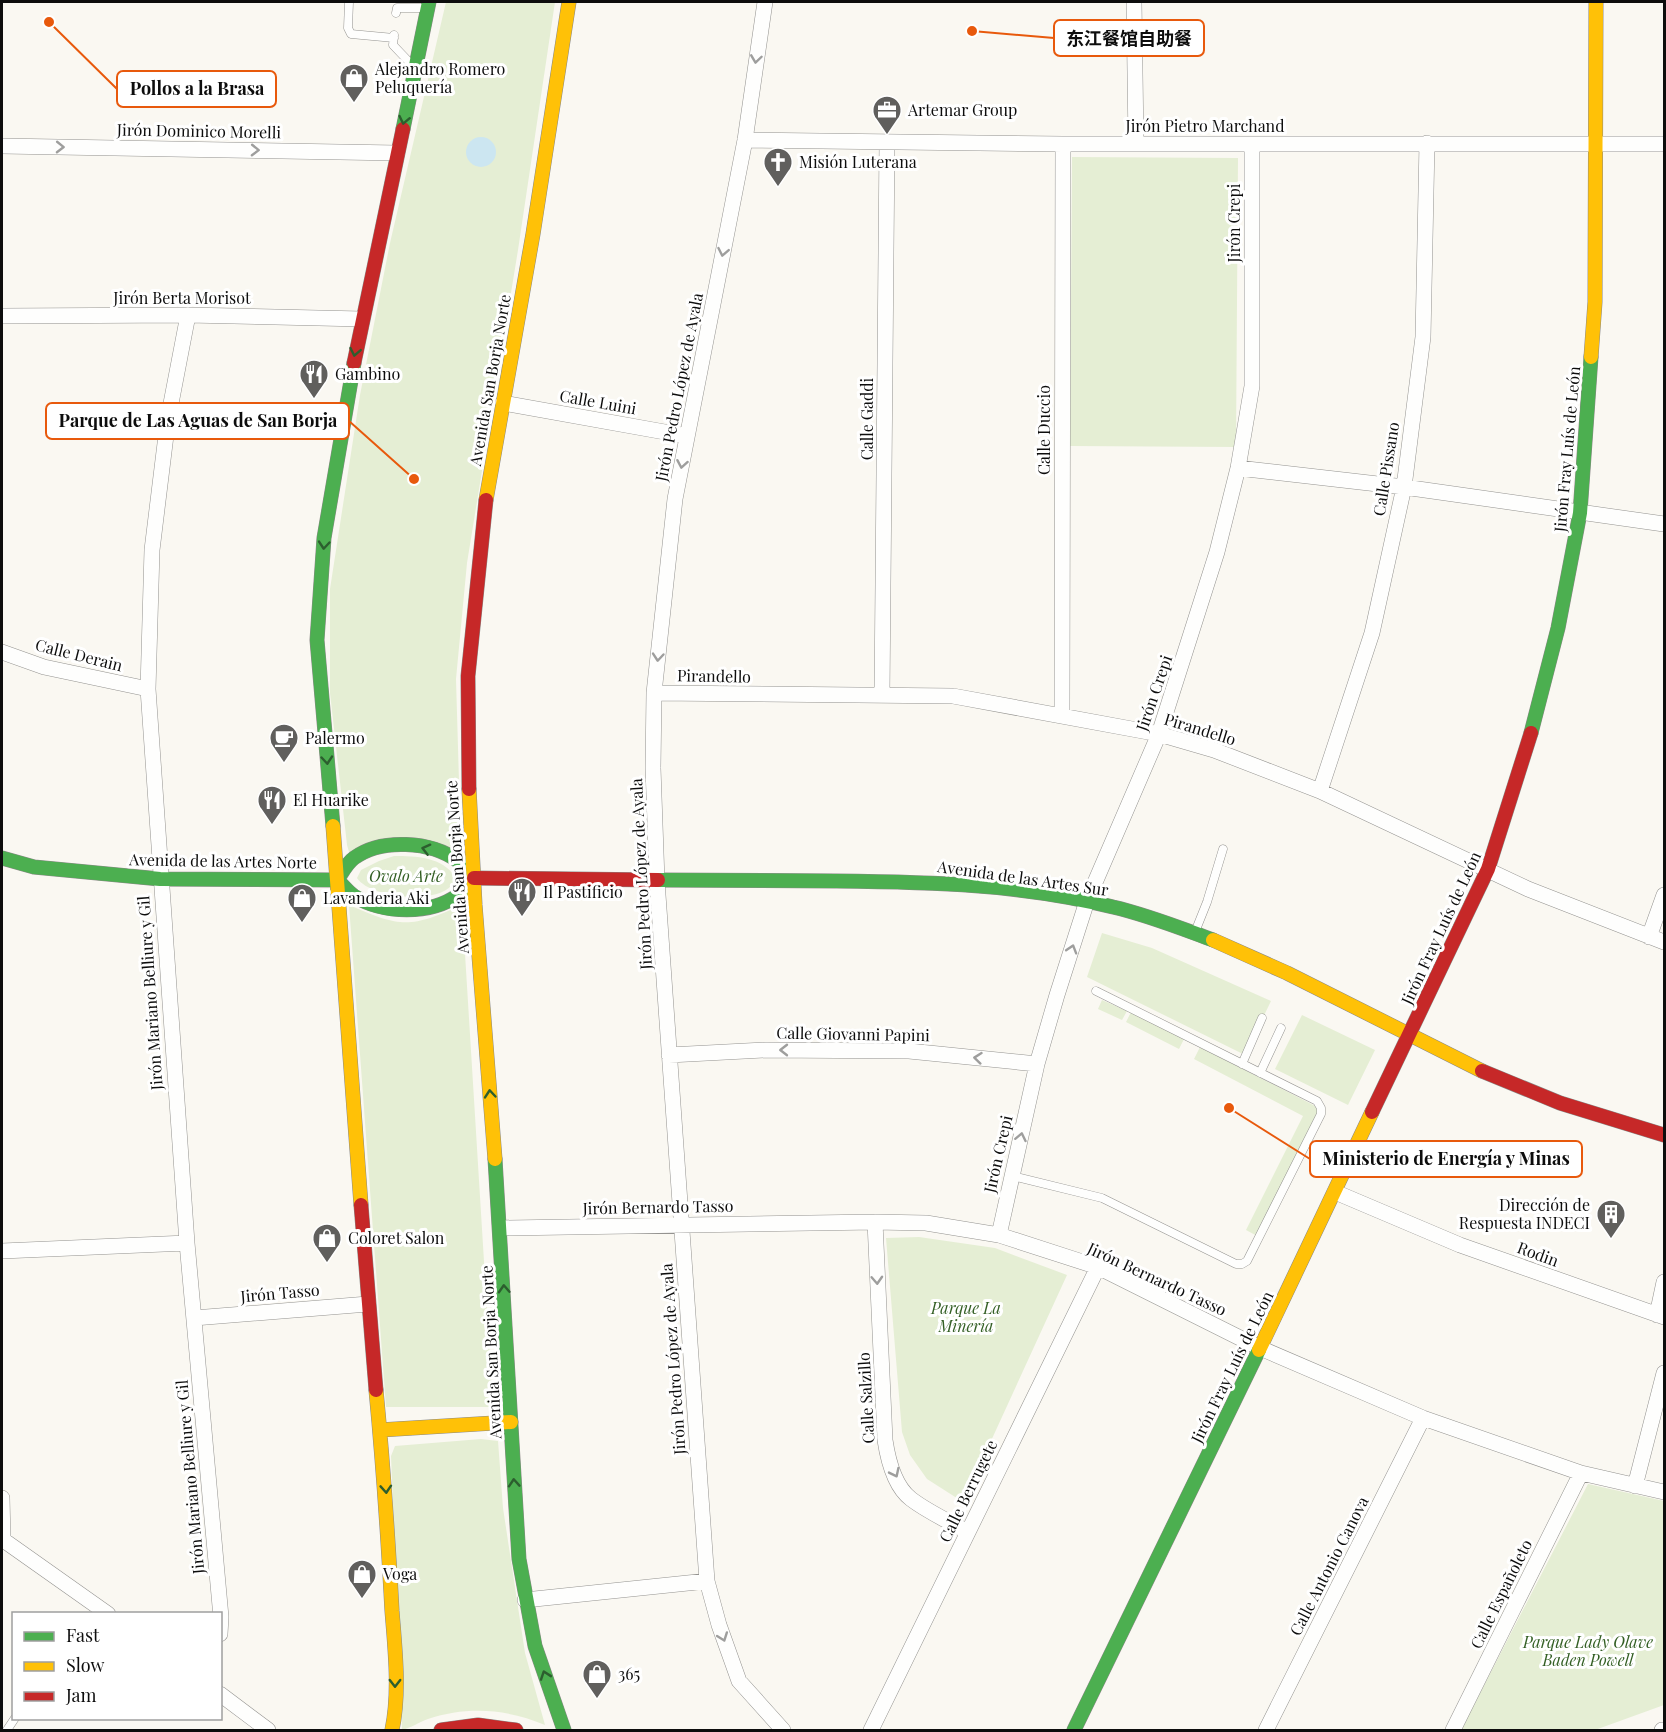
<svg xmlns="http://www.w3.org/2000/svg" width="1666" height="1732" font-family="'Playfair Display','Noto Sans SC',serif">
  <rect width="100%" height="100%" fill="#faf8f2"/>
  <!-- green -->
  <path fill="#e5eed4" d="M446 2H555L518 250 467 563 456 679 461 850 349 852 347 845 330 693V589L360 395 390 243Z
    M1072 157 1238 158 1236 447 1070 446Z
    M394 856C416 856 443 857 455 877 454 880 453 883 451 886 435 904 370 898 357 878L361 870 379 861Z
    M349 905C401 928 411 928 462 905L493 1407H386Z
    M1102 933 1152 948 1271 1001 1245 1055 1087 977Z
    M1102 1000 1127 1011 1122 1020 1098 1009Z
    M1131 1012 1184 1039 1179 1049 1126 1022Z
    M1302 1015 1375 1050 1348 1105 1275 1069Z
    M1200 1047 1323 1110 1259 1237 1246 1230 1303 1116 1194 1059Z
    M919 1237 995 1248 1067 1275 963 1502 927 1479 910 1455 902 1432 886 1238Z
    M481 1439 498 1441 503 1508 525 1653 545 1725C507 1709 468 1706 428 1719 419 1722 411 1728 402 1730L391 1456 395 1446Z
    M1588 1484 1664 1501V1705L1595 1730H1461Z"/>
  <!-- water -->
  <path fill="#cce6f1" d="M466 152a15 15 0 1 1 30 0a15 15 0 1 1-30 0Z"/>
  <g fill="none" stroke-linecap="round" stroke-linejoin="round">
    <!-- lane casing -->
    <g stroke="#949390" stroke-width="9">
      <path id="lane" d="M349 2 348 28 351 34 394 38
        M396 13 397 8H426
        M394 35 393 45 412 65
        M1195 932 1207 902 1223 849
        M1242 1064 1262 1018
        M1260 1073 1281 1028
        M1012 1176 1102 1198 1236 1264H1242L1247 1261 1321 1114V1108L1317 1101 1096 991
        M7 1730 15 1718"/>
    </g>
    <!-- street casing -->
    <g stroke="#949390" stroke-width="16">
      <path id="street" d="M765 2 745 140 675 499 654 693 653 768 657 881 707 1581 719 1625 739 1681 783 1730
        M1134 2 1136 143
        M745 140 1063 144H1664
        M2 146 397 153
        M188 315 168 419 152 550 148 689 187 1243 221 1617 220 1634
        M2 316 188 315 362 319
        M503 403 687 436
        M1238 468 1404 487 1664 524
        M2 652 44 667 148 689
        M654 693 953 696 1159 734 1214 750 1320 791 1528 889 1664 942
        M882 695 887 142
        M1062 716 1063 144
        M1320 791 1372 633 1404 487 1423 337 1427 143
        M1649 937 1664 895
        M669 1055 766 1050 909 1051 1037 1064
        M1335 1192 1460 1245 1664 1317
        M875 1222 885 1440C888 1460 894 1486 911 1499 928 1512 950 1522 968 1532
        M501 1228 875 1222 926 1223 999 1235 1098 1267 1260 1348 1423 1418 1581 1473 1664 1492
        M999 1235 1037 1064 1057 995 1087 901 1159 734 1217 552 1238 468 1252 386V144
        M2 1251 187 1243
        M1657 1315 1664 1282
        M194 1318 368 1304
        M1635 1486 1664 1373
        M2 1498 3 1540
        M2 1539 108 1614
        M525 1600 707 1581
        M220 1694 268 1730
        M871 1730 1098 1267
        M1266 1730 1423 1418
        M1453 1730 1581 1473
        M1662 1730H1664"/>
    </g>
    <!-- fast casing -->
    <g stroke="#8a8987" stroke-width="15">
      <path id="fast" d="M403 129 429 2
        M1531 733 1558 628 1580 513 1591 357
        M333 826 317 640 324 538 354 363
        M2 858 34 867 160 879 337 880C343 885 348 892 354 896 383 914 431 915 458 895 464 891 469 884 474 878
        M337 880C342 873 347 863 354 858 381 838 431 841 458 861 464 865 469 872 474 878
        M658 880C718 880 777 881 836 881 929 882 1023 884 1113 907 1148 915 1180 928 1213 940
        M495 1159 519 1559 535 1646 564 1730
        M1074 1730 1259 1350"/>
    </g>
    <!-- slow casing -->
    <g stroke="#8a8987" stroke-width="15">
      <path id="slow" d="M1591 357 1595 302 1596 2
        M486 500 533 234 569 2
        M469 789 475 905 495 1159
        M333 826 361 1205
        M1213 940 1287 973 1482 1071
        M1259 1350 1372 1112
        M376 1390C383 1463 388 1537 392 1611 395 1649 400 1692 392 1730
        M380 1430 511 1422"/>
    </g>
    <!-- jam casing -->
    <g stroke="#8a8987" stroke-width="15">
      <path id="jam" d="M354 363 403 129
        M469 789 468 676 486 500
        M474 878 658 880
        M1482 1071 1560 1103 1664 1135
        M1372 1112 1488 869 1531 733
        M361 1205 376 1390
        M441 1730 478 1725 516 1730"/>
    </g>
    <!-- lane -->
    <use href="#lane" stroke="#fefefd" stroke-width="8"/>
    <!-- street -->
    <use href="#street" stroke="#fefefd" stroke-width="15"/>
    <!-- fast -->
    <use href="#fast" stroke="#4caf50" stroke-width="14"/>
    <!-- slow -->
    <use href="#slow" stroke="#ffc107" stroke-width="14"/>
    <!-- jam -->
    <use href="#jam" stroke="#c62828" stroke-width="14"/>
  </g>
  <!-- one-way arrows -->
  <defs><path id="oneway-chevron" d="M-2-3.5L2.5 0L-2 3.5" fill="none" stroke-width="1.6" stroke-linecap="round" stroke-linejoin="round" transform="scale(1.5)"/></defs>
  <g stroke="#9e9e9d">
    <use href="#oneway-chevron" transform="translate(756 59) rotate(98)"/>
    <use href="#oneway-chevron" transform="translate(60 147) rotate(1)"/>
    <use href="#oneway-chevron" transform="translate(255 150) rotate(1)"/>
    <use href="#oneway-chevron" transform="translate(723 252) rotate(101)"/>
    <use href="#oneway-chevron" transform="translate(682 464) rotate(100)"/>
    <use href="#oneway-chevron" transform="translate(658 657) rotate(95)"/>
    <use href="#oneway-chevron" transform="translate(1072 949) rotate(-73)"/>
    <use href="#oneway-chevron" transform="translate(784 1050) rotate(-180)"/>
    <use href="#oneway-chevron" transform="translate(978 1058) rotate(-174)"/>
    <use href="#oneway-chevron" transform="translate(1021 1137) rotate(-78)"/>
    <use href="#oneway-chevron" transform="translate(877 1280) rotate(87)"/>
    <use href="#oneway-chevron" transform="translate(895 1473) rotate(64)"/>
    <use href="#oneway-chevron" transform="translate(723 1637) rotate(70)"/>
  </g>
  <g stroke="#2c5e2e">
    <use href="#oneway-chevron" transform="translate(404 120) rotate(102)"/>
    <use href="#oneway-chevron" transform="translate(355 352) rotate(101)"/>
    <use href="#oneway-chevron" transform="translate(324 545) rotate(95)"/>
    <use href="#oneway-chevron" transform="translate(327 760) rotate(85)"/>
    <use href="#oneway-chevron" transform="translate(426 849) rotate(-166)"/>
    <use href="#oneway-chevron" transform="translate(490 1094) rotate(-95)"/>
    <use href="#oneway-chevron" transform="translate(504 1289) rotate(-93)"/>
    <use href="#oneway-chevron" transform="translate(514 1483) rotate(-94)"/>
    <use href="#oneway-chevron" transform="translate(386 1489) rotate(86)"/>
    <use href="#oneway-chevron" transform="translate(545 1675) rotate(-109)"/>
    <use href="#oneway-chevron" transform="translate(395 1683) rotate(90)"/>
  </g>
  <!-- icons -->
  <defs>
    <g id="shop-pin" transform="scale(1.5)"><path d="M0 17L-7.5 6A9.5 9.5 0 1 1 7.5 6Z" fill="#605f5d" stroke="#fff"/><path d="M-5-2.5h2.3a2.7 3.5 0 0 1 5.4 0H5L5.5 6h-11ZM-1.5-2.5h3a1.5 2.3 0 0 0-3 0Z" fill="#fff"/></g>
    <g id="office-pin" transform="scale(1.5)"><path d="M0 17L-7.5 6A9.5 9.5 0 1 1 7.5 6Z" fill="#605f5d" stroke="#fff"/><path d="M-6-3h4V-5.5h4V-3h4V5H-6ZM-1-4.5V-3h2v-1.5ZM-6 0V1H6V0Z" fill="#fff"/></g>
    <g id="church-pin" transform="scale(1.5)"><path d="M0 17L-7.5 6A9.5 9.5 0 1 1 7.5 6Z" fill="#605f5d" stroke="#fff"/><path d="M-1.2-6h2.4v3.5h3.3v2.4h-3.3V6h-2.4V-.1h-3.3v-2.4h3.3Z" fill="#fff"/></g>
    <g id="restaurant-pin" transform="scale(1.5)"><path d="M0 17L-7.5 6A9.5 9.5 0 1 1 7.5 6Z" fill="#605f5d" stroke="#fff"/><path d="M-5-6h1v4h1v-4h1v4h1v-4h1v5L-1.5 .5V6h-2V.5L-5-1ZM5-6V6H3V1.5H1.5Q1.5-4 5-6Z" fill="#fff"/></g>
    <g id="cafe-pin" transform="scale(1.5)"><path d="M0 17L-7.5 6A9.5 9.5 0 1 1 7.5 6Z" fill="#605f5d" stroke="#fff"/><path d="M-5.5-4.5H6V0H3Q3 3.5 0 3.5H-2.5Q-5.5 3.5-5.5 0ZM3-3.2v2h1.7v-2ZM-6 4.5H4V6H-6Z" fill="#fff"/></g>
    <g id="building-pin" transform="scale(1.5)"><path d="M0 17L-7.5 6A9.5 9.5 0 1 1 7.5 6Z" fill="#605f5d" stroke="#fff"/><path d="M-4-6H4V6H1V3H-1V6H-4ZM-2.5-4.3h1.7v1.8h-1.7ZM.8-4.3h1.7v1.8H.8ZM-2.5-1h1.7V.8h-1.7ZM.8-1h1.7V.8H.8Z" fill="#fff"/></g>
  </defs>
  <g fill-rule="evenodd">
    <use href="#shop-pin" x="354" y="78"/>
    <use href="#office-pin" x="887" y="110"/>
    <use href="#church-pin" x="778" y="162"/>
    <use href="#restaurant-pin" x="314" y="374"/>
    <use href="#cafe-pin" x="284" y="738"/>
    <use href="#restaurant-pin" x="272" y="800"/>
    <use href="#restaurant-pin" x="522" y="892"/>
    <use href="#shop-pin" x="302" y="898"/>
    <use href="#building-pin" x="1611" y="1214"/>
    <use href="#shop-pin" x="327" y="1238"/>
    <use href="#shop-pin" x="362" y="1574"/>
    <use href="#shop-pin" x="597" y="1674"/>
  </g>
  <g text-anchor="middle" stroke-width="6" stroke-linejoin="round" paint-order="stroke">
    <!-- poi labels -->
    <g font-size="16" fill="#0d0d0d" stroke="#fff" text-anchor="start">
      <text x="375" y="75">Alejandro Romero<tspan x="375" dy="18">Peluquería</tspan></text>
      <text x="908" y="116">Artemar Group</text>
      <text x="799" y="168">Misión Luterana</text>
      <text x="335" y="380">Gambino</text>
      <text x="305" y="744">Palermo</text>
      <text x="293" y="806">El Huarike</text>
      <text x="543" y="898">Il Pastificio</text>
      <text x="323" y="904">Lavanderia Aki</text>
      <text x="1590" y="1211" text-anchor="end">Dirección de<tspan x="1590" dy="18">Respuesta INDECI</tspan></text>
      <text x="348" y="1244">Coloret Salon</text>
      <text x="383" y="1580">Voga</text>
      <text x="618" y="1680">365</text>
    </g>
    <!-- street labels -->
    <g font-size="16" fill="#0d0d0d" stroke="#fff">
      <text x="1205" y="132">Jirón Pietro Marchand</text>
      <text transform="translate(199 131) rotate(1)" y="6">Jirón Dominico Morelli</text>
      <text transform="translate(1234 223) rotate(-90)" y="6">Jirón Crepi</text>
      <text x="182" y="304">Jirón Berta Morisot</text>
      <text transform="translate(490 380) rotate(-80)" y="6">Avenida San Borja Norte</text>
      <text transform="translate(679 387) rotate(-79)" y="6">Jirón Pedro López de Ayala</text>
      <text transform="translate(598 402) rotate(10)" y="6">Calle Luini</text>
      <text transform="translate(867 419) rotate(-90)" y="6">Calle Gaddi</text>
      <text transform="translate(1044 430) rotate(-90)" y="6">Calle Duccio</text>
      <text transform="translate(1567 449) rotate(-85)" y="6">Jirón Fray Luís de León</text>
      <text transform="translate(1386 469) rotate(-81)" y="6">Calle Pissano</text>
      <text transform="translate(79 655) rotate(14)" y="6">Calle Derain</text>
      <text transform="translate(714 676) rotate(1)" y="6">Pirandello</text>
      <text transform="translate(1154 693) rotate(-71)" y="6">Jirón Crepi</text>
      <text transform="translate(1200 729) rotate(17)" y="6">Pirandello</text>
      <text transform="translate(223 861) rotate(1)" y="6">Avenida de las Artes Norte</text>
      <text transform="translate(457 867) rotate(-94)" y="6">Avenida San Borja Norte</text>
      <text transform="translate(641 874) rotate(-93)" y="6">Jirón Pedro López de Ayala</text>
      <text transform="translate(1023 878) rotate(8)" y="6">Avenida de las Artes Sur</text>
      <text transform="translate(1441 928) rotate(-65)" y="6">Jirón Fray Luís de León</text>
      <text transform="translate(150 993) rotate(-94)" y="6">Jirón Mariano Belliure y Gil</text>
      <text transform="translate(853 1034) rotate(1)" y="6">Calle Giovanni Papini</text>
      <text transform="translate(998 1154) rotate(-77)" y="6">Jirón Crepi</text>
      <text transform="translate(658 1207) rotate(-1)" y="6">Jirón Bernardo Tasso</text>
      <text transform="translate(1538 1254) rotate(20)" y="6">Rodin</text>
      <text transform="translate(1157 1279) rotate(25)" y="6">Jirón Bernardo Tasso</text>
      <text transform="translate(280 1293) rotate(-5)" y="6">Jirón Tasso</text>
      <text transform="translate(491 1352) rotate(-93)" y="6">Avenida San Borja Norte</text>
      <text transform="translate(673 1359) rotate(-94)" y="6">Jirón Pedro López de Ayala</text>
      <text transform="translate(1232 1367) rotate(-64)" y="6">Jirón Fray Luís de León</text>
      <text transform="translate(866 1398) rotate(-93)" y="6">Calle Salzillo</text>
      <text transform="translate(190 1477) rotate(-95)" y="6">Jirón Mariano Belliure y Gil</text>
      <text transform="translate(968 1491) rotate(-64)" y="6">Calle Berrugete</text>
      <text transform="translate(1329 1566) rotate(-63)" y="6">Calle Antonio Canova</text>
      <text transform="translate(1501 1594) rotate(-64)" y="6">Calle Españoleto</text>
    </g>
    <!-- park labels -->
    <g font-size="16" font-style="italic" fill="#335f24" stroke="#fff">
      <text x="406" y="882">Ovalo Arte</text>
      <text x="966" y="1314">Parque La<tspan x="966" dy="18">Minería</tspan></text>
      <text x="1588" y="1648">Parque Lady Olave<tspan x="1588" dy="18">Baden Powell</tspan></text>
    </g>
  </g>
  <!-- callouts -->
  <path fill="none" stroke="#e8590c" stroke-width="2" d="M972 31L1054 38M49 22L117 89M414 479L349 421M1229 1108L1310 1159"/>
  <g fill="#e8590c" stroke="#fff" stroke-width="2">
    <circle cx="972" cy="31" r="6"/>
    <circle cx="49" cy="22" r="6"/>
    <circle cx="414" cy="479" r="6"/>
    <circle cx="1229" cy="1108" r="6"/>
  </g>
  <g fill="#fff" stroke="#e8590c" stroke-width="2">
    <rect x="1054" y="20" width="150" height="36" rx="6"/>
    <rect x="117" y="71" width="159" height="36" rx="6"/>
    <rect x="46" y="403" width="303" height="36" rx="6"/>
    <rect x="1310" y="1141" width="272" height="36" rx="6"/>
  </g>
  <g font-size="18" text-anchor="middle" font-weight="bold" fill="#0d0d0d">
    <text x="1129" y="45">东江餐馆自助餐</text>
    <text x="197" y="95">Pollos a la Brasa</text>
    <text x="198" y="427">Parque de Las Aguas de San Borja</text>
    <text x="1446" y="1165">Ministerio de Energía y Minas</text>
  </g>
  <!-- border -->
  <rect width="1666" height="1732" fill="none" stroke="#0d0d0d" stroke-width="6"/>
  <!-- legend -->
  <rect x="12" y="1612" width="210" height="108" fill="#ffffff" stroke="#9e9e9e" stroke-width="1.5"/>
  <rect x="24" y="1632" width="30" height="9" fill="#4caf50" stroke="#9e9e9e" stroke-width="1.5"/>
  <text x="66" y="1642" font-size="18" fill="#0d0d0d">Fast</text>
  <rect x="24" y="1662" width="30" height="9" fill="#ffc107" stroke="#9e9e9e" stroke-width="1.5"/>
  <text x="66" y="1672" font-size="18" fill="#0d0d0d">Slow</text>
  <rect x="24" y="1692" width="30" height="9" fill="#c62828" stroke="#9e9e9e" stroke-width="1.5"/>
  <text x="66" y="1702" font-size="18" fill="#0d0d0d">Jam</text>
</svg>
